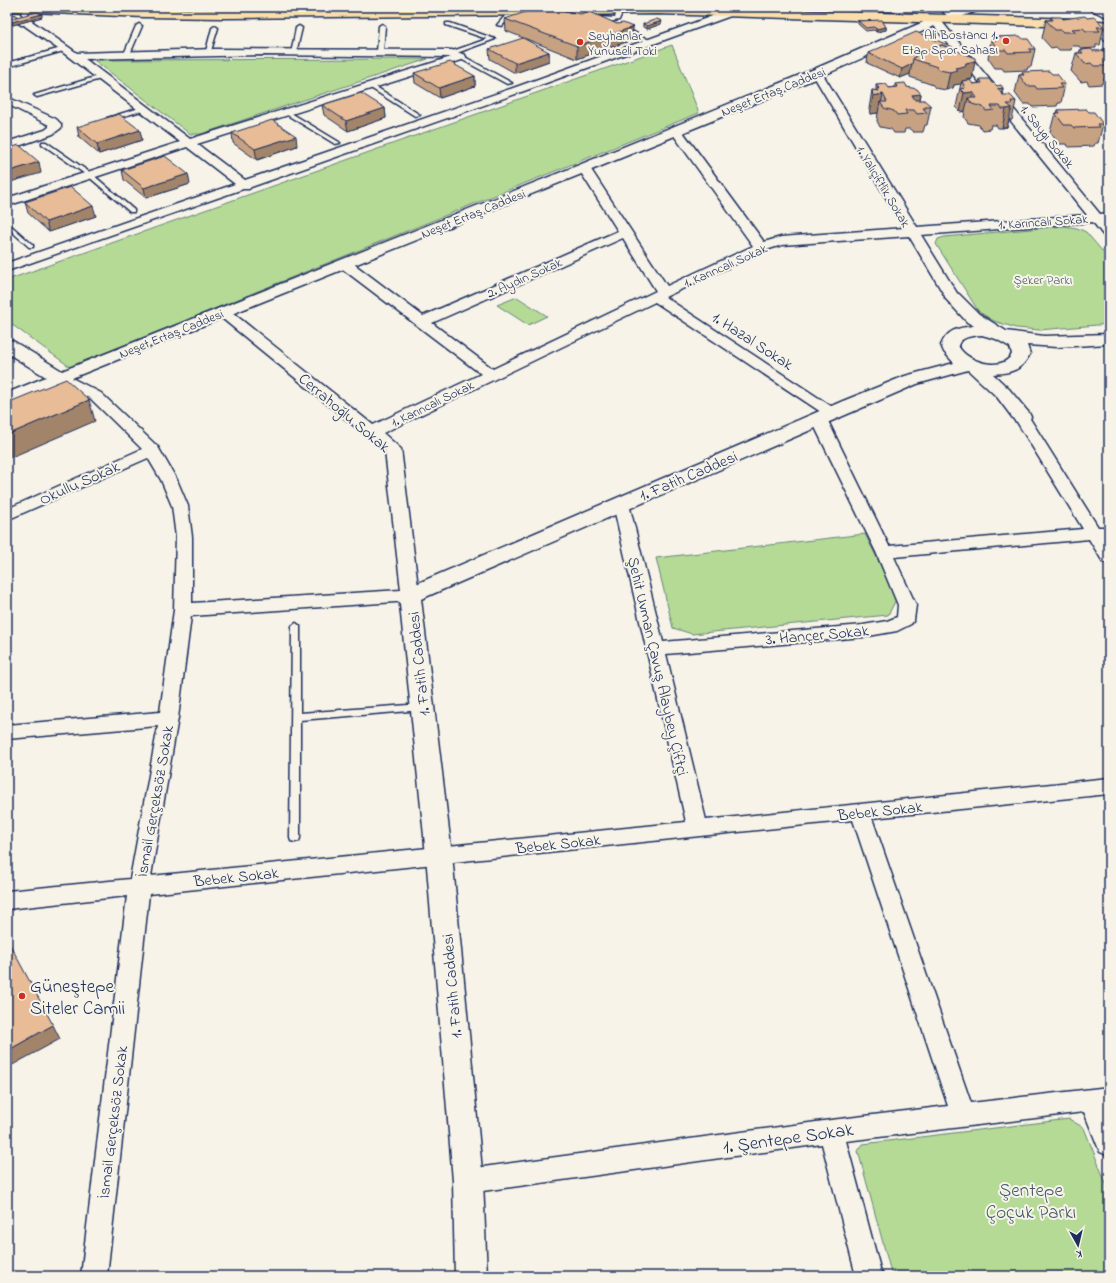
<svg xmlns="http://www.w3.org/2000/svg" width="1116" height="1283" font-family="'Indie Flower',sans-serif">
  <rect width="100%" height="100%" fill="#f7f3e8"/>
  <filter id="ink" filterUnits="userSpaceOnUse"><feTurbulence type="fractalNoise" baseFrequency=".025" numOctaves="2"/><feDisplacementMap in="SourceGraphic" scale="8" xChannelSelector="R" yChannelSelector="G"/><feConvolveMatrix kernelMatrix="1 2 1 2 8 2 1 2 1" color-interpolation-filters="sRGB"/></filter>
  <g filter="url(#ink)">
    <!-- green -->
    <path fill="#b4da96" stroke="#68847a" d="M672 45 699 113 70 367 7 321V280Z
      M428 59 201 134H190L94 60Z
      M1064 226 1077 228 1086 232 1109 259V324L1039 330 1016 328 994 321 979 312 936 244 938 239 944 237Z
      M517 297 547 316 528 325 497 305Z
      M865 534 897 598 888 615 692 634 673 628 656 558Z
      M1069 1119 1084 1128 1109 1191V1276H892L858 1151 863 1144Z"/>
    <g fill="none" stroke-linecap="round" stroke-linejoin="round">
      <!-- lane casing -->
      <g stroke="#1b2f5e" stroke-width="3">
        <path id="lane" d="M27 8 32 9 27 13 33 20 31 25H21L7 15V11L24 22H27V20L21 13Z
          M620 8 623 10 619 20 609 22 595 19 598 17 615 18 617 10Z
          M521 15 523 16V18L508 19 502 26 497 25 505 16Z
          M446 23H450L495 39 454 54H450V52L487 39 446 25Z
          M139 24 142 26 130 54 125 55 124 54 136 26Z
          M382 24 385 26 383 52 380 54 377 52 379 26Z
          M215 26 218 28 210 54 205 55 212 28Z
          M299 26 302 28 296 53 291 54 296 28Z
          M620 27H624L653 42 648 43 620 29Z
          M65 47 67 48V50L7 67V63Z
          M459 56H463L512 83 507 84 459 58Z
          M102 75 104 76V78L37 97 34 95Z
          M369 85H373L420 115 415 116 369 87Z
          M143 107 145 108V110L110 120 107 118Z
          M286 110 339 142 340 143 335 144 284 113 283 112Z
          M42 142H46L92 174 134 210V212H130L88 176 42 144Z
          M7 222 33 245V247H29L7 227Z
          M296 623 300 626V713L422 704 425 705 427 707 425 709 422 710 300 720V838L299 841 295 842 291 841 290 838 292 626Z"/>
      </g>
      <!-- street casing -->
      <g stroke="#1b2f5e" stroke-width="3">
        <path id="street" d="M938 7H949L955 12 969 7H983L982 9 954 19 950 18Z
          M1088 7H1101L1109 11V18L1089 9Z
          M732 9 737 12 736 14 524 91 251 187 249 189H243L7 271V263L235 184 187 147 7 206V198L180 142 61 51 25 26 24 24 25 22H33L77 53 216 49 452 50 465 55 466 57 465 59 197 144 245 180 516 87ZM263 55 451 57 190 139 85 59Z
          M934 16 938 17 1100 214 1109 213V221H1106L1109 225V237L1104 236 1093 222 921 235 960 298 958 301 953 302 948 301 946 298 909 236 782 245 766 250 665 297 837 410 840 413 837 416 832 418 827 416 655 302 383 433 401 449 419 595 416 599 410 601 191 616 178 718 151 876 686 822 613 504 615 500 621 499 627 500 629 504 663 642 863 625 887 621 897 617 898 605 876 552 811 419 814 416 819 414 824 416 827 419 889 546 1083 529 1014 417 1017 414 1022 412 1027 414 1098 527H1109V537L1105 538 1109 544V564L1103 562 1089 539 894 557 916 605 914 620 911 624 897 631 863 637 666 654 706 820 1109 778V794L872 818 971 1103 1109 1087V1109H1107L1109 1115V1156L1100 1152 1084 1112 846 1141 882 1276H856L822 1144 468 1193 459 1189 456 1181 459 1173 468 1169 831 1120 948 1106 853 820 149 894 107 1276H81L127 896 7 909V891L130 879 158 726 7 739V725L160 712 174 610 176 537 172 506 161 480 148 458 7 520V509L142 449 91 399 54 380 52 377 54 374 59 373 64 374 101 393 158 447 177 480 188 506 192 537V603L401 590 385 451 218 315 216 312 218 309 223 308 228 309 373 425 481 374 340 267 338 264 340 261H350L423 316 618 231 578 168 580 165H588L590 168 667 286 753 246 670 130 672 128H680L764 242 781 237 904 228 812 73 817 70 822 73 917 227 1087 215 930 21 929 19 930 17ZM623 238 656 291 493 369 432 323Z
          M1097 22 1101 23 1109 32V41L1105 40 1092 25Z
          M7 97 56 119 61 124V128L53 134 7 150V142L45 130 49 127V125L7 104Z"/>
      </g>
      <!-- secondary casing -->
      <g stroke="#1b2f5e" stroke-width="3">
        <path id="secondary" d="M935 17 939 18 941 21 939 24 822 76 589 171 7 404V393L46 377 7 353V340L13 341 62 371 579 165 812 70Z
          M953 293 959 294 979 314 1006 331 1044 336 1109 334V344L1057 347 1027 345 1030 354C1021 371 1011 373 993 374L1009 389 1029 413 1031 417 1029 421 1022 423 1015 421 997 397 968 370 917 384 421 599 452 855 483 1181 487 1276H455L453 1181 426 855 399 595 402 590 843 401 905 376 954 363 944 352 941 345C948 329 958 328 974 326L967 322 945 298 947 294ZM982 335 996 339 1010 347 1012 354C1003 373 965 362 958 345 962 336 973 336 982 335Z"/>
      </g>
      <!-- primary casing -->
      <g stroke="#1b2f5e" stroke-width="3">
        <path id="primary" d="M7 7H92L223 10 682 7 1078 19 1109 22V30L1078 27 659 14 223 18 144 17 7 11Z"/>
      </g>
      <!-- lane -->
      <use href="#lane" fill="#f7f3e8" fill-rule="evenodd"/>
      <!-- street -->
      <use href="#street" fill="#f7f3e8" fill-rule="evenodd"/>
      <!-- secondary -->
      <use href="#secondary" fill="#f7f3e8" fill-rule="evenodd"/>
      <!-- primary -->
      <use href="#primary" fill="#f9deab" fill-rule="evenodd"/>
    </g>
    <!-- wall -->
    <path fill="#c7a282" stroke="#1b2f5e" d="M42 17 13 25 9 22 8 19Z
      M1051 17 1063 19 1087 18 1104 27 1100 45H1096V48L1081 49 1079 46H1072L1071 50H1059L1056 47 1051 48 1042 38 1046 20H1050Z
      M505 19 617 24 633 27 632 40 577 59 506 31Z
      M858 21 886 27V30L876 32 874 30 866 31 858 24Z
      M643 24H661L647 29 643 27Z
      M994 37 1023 39 1035 49 1031 67H1028L1027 70 1004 71 1002 68H995L988 58 991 40H994Z
      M1109 48V80H1103L1102 84 1089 85 1087 81 1081 82 1071 71 1076 53H1079L1080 50 1093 51H1102L1103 49Z
      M489 49 549 52V61L515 73 490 59Z
      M952 49 972 79 968 80 973 84 979 83 980 79 992 83 997 86 1003 88 1002 95H1003L1016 101 1012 120H1009L1007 127 1002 128H998L996 125H991L990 129 982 130 979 125 968 123 964 117 965 111 960 112 956 107 961 83 954 85 953 88 946 90 935 88 933 85 910 77V74L900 78 867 63 868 53Z
      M1022 72 1052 74 1065 84 1061 103H1058L1057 106 1032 107 1030 104H1023L1015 93 1019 75H1022Z
      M414 73 475 76V86L440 98 415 83Z
      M895 84 907 87 921 94 920 100 931 106 927 125H925L923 132H913L910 129H905L904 133H894L891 129 880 127 877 121 878 113 870 114 869 109 872 90 876 91V85L889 88 895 87Z
      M1109 94V112L1105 108Z
      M322 105 385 108 386 118 348 131 324 115Z
      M1058 110 1089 112 1103 124 1098 143H1095L1094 146 1069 147 1066 144H1059L1050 132 1055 113H1057Z
      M77 127 142 140 99 154 79 137Z
      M232 133 297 146 257 160 233 143Z
      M122 170 190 184 146 198 124 180Z
      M25 202 96 216 49 232 28 213Z"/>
    <!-- shaded-wall -->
    <path fill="#a2846a" stroke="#1b2f5e" d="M42 14V17L13 25 12 22Z
      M662 21 661 24 647 29V26Z
      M633 27 632 40 577 59V46Z
      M886 27V30L876 32V29Z
      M549 52V61L515 73V63Z
      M975 61 972 79 963 81H962L961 84 954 85 953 88 946 90 950 72 955 68 966 63Z
      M912 64 910 74 900 78 902 69Z
      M475 76V86L440 98 439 88Z
      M1003 88 999 106 997 89Z
      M973 92 971 103 968 98 965 111 960 112 964 93Z
      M883 94 881 104 880 102 878 113 870 114 873 96Z
      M921 94 917 113 912 95Z
      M385 108 386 118 348 131 346 121Z
      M1012 108 1007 127 1002 128 1006 109Z
      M140 130 142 140 99 154 97 144Z
      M296 136 297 146 257 160 255 149Z
      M39 162 41 173 7 183V172Z
      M188 174 190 184 146 198 144 188Z
      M93 206 96 216 49 232 46 222Z
      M89 400 95 421 7 459V435Z
      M53 1025 60 1039 7 1068V1051Z"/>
    <!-- building -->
    <path fill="#e7bc97" stroke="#1b2f5e" d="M534 9H554L581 14 588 11 617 24 623 23 633 27 577 46 505 19Z
      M37 12 42 14 12 22 8 19Z
      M1085 16 1087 18 1095 17 1104 27H1097L1100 31H1086L1083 28 1072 29 1076 32H1063L1061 30H1055L1046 20H1053L1051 17H1061L1063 19Z
      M657 19 662 21 647 26 643 24Z
      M882 20 886 27 876 29 874 27 866 28 858 21Z
      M916 32 953 47 950 48 942 45 931 49 926 53H918L913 59 912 64 902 69 868 53Z
      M1020 36 1023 39H1028L1035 49H1029L1031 52 1008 53 1006 50H999L991 40H996L994 37Z
      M523 38 549 52 515 63 489 49Z
      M942 45 975 58V61L966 63 965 66 955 68 957 70 950 72 939 70 937 67 913 59 918 53H926L931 49Z
      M1109 48V62H1104L1107 66H1094L1091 63 1085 64 1076 53H1083L1080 50 1091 49 1093 51H1105L1103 49Z
      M450 62 475 76 439 88 414 73Z
      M1049 71 1052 74H1057L1065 84H1059L1062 88 1037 89 1035 86H1027L1019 75H1024L1022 72Z
      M980 79H989L992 83H994L997 86 1001 85 1003 88 997 89 1003 95H1010L1016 101H1011L1012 104H1007L1012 108 1006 109H1002L1000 106H991L994 110 986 111 983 107 972 104 968 98H977L973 92 964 93 960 89 965 88 962 81 970 80 973 84 982 83Z
      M905 83 907 87 917 89 921 94 912 95 915 100H924L931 106H925L926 108H923L927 113 917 114 914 110H905L907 114 897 115 894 111 884 108 880 102H887L883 94 873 96 872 90 879 91 877 88 880 89 876 85 886 84 889 88 898 87 895 84Z
      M361 93 385 108 346 121 322 105Z
      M1086 109 1089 112H1094L1103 124H1097L1099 127 1074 128 1071 125H1064L1055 113H1060L1058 110Z
      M119 114 140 130 97 144 77 127Z
      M272 120 296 136 255 149 232 133Z
      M19 145 39 162 7 172V149Z
      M165 156 188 174 144 188 122 170Z
      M71 187 93 206 46 222 25 202Z
      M66 379 89 400 7 435V403Z
      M7 939 53 1025 7 1051Z"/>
  </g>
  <!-- markers -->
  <g fill="#c8321e" stroke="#f7f3e8" stroke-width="1.5">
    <circle cx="1006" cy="41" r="4"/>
    <circle cx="580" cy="42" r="4"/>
    <circle cx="22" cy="996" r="4"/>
  </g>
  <g text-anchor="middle" stroke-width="4" stroke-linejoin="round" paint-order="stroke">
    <!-- far-poi labels -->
    <g font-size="13" fill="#1b2f5e" stroke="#f7f3e8" text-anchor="end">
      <text x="998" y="39">Ali Bostancı 1.<tspan x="998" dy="15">Etap Spor Sahası</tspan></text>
      <text x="588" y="40" text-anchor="start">Seyhanlar<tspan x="588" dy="15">Yunuseli Toki</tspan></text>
    </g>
    <!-- far-street labels -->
    <g font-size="13" fill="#1b2f5e" stroke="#f7f3e8">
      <text transform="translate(773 91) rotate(-22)" y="5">Neşet Ertaş Caddesi</text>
      <text transform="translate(1048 136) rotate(51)" y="5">1. Saygı Sokak</text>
      <text transform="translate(884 186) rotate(59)" y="5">1. Yalıçiftlik Sokak</text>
      <text transform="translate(473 213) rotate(-22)" y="5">Neşet Ertaş Caddesi</text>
      <text transform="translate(1043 221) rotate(-4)" y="5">1. Karıncalı Sokak</text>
      <text transform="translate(725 265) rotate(-24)" y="5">1. Karıncalı Sokak</text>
      <text transform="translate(524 277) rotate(-24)" y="5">2. Aydın Sokak</text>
      <text transform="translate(171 333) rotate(-22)" y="5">Neşet Ertaş Caddesi</text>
      <text transform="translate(432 403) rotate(-26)" y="5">1. Karıncalı Sokak</text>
    </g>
    <!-- far-park labels -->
    <g font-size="13" fill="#415a6c" stroke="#f7f3e8">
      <text x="1043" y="284">Şeker Parkı</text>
    </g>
    <!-- street labels -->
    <g font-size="16" fill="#1b2f5e" stroke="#f7f3e8">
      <text transform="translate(753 340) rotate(33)" y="6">1. Hazal Sokak</text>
      <text transform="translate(345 412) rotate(40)" y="6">Cerrahoğlu Sokak</text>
      <text transform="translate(688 475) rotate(-23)" y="6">1. Fatih Caddesi</text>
      <text transform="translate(79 482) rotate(-24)" y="6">Okullu Sokak</text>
      <text transform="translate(817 634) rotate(-5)" y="6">3. Hançer Sokak</text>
      <text transform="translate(418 664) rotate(-96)" y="6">1. Fatih Caddesi</text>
      <text transform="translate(659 666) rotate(77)" y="6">Şehit Uvman Çavuş Alaybey Çiftçi</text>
      <text transform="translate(154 801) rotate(-80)" y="6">İsmail Gerçeksöz Sokak</text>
      <text transform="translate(880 810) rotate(-6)" y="6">Bebek Sokak</text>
      <text transform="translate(558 843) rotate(-6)" y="6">Bebek Sokak</text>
      <text transform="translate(236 876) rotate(-6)" y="6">Bebek Sokak</text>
      <text transform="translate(451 986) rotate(-95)" y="6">1. Fatih Caddesi</text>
      <text transform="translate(112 1122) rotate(-83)" y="6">İsmail Gerçeksöz Sokak</text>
    </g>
    <!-- near-poi labels -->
    <g font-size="19" fill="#1b2f5e" stroke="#f7f3e8" text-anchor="start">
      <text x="30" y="992">Güneştepe<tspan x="30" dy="22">Siteler Camii</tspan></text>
    </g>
    <!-- near-street labels -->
    <g font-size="19" fill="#1b2f5e" stroke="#f7f3e8">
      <text transform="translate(788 1137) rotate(-8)" y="7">1. Şentepe Sokak</text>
    </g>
    <!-- near-park labels -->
    <g font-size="19" fill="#415a6c" stroke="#f7f3e8">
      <text x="1031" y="1196">Şentepe<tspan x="1031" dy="22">Çoçuk Parkı</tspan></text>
    </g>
  </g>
  <!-- margin -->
  <rect width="1116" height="1283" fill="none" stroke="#f7f3e8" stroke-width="24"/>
  <rect x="12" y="12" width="1092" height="1259" fill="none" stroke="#1b2f5e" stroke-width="1.5" filter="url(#ink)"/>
  <!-- north arrow -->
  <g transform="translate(1078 1245) rotate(172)" stroke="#f7f3e8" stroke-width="3" paint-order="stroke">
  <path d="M0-3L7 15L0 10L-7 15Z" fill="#1b2f5e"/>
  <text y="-6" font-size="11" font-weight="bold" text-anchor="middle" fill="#1b2f5e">K</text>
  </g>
</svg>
